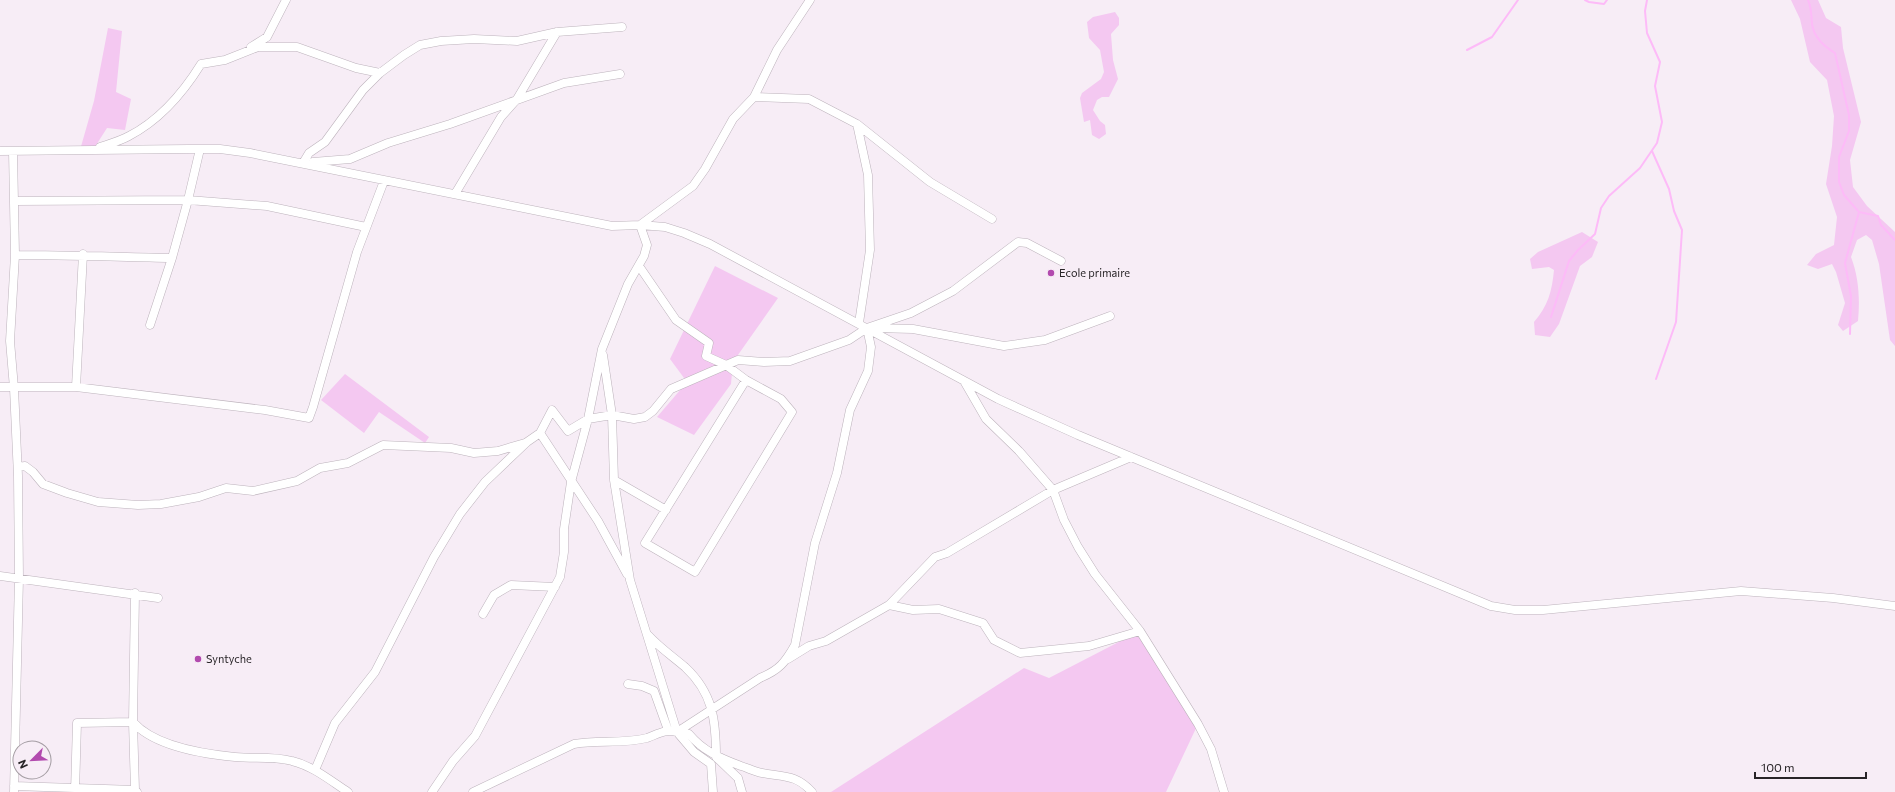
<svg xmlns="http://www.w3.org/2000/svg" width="1895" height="792" font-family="Commissioner,sans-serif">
  <rect width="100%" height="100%" fill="#f7edf6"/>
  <!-- green -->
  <path fill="#f4c8f1" d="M1791 0H1818L1826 18 1841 27 1843 48 1861 122 1850 160 1853 187 1867 206 1895 232V346L1890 340 1879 264 1872 240 1866 235 1857 240 1851 257C1859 278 1860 299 1858 321L1843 331 1838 325 1845 303 1836 272 1832 264 1818 269 1807 265 1816 254 1834 245 1837 217 1826 184 1832 146 1834 116 1827 80 1810 62 1800 19Z
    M1115 12 1119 18V25L1111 34 1113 60 1118 79 1109 97H1102L1097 100 1093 110 1100 121 1105 125 1106 134 1099 139 1092 135 1090 120 1084 122 1080 98 1082 93 1101 79 1104 72 1100 50 1089 38 1087 22 1093 17Z
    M108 28 122 31 116 92 131 99 125 130 107 128 93 150H80L94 101Z
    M1582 232 1598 242 1592 257 1580 266 1559 324 1550 337 1535 335 1534 322C1548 306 1552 291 1554 270L1549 267 1532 269 1530 259 1538 252Z
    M715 266 778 298 733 362 731 384 694 435 657 417 687 382 670 359Z
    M345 374 429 437 425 443 379 412 364 433 321 400Z
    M1140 631 1198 724 1166 792H831L1024 668 1049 678Z"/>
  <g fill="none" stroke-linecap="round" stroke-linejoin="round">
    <!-- stream -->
    <path stroke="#fdbbf8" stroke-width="2" d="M1585 0 1589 2 1604 4 1607 0
      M1808 0C1812 9 1811 15 1812 24 1814 38 1825 47 1835 53L1849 115V131L1839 157V182L1844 195 1859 212 1878 216 1881 225 1895 240
      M1467 50 1492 37 1518 0
      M1652 151 1669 189 1674 211 1682 230 1676 322 1656 379
      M1551 317 1569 261 1578 250 1595 234 1601 208 1609 196 1640 168 1657 143 1662 122 1655 86 1660 62 1647 33 1645 11 1647 0
      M1850 334 1851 296 1845 263 1859 212"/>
    <!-- minor casing -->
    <g stroke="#bdb3bc" stroke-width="9">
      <path id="minor" d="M251 47 267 37 286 0
        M754 97 809 99 857 124 930 182 992 219
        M857 124 868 175 870 250 859 323
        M100 147C109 144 120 141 129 136 160 120 183 93 201 64L225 60 258 47H297L356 68 380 73
        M200 149 188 200 267 206 366 227
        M0 151 189 149H220L250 153 612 226 640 225 665 227 684 233 710 244 998 399 1078 435 1491 606 1515 610H1543L1741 591 1833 598 1895 606
        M13 151 15 255 10 341 14 388 18 476 19 578 14 792
        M313 162 350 159 388 143 450 124 564 83 620 74
        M303 163 309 153 325 142 363 90 380 73 404 55 420 45 441 41 474 39 517 41 557 32 622 27
        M455 194 501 117 517 99 557 32
        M14 201 188 200 172 258 150 325
        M15 255C67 255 119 257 172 258
        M639 266 676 320 709 343 706 356 726 365 746 380 781 399 792 412 695 572 645 543 746 380
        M874 328 913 329 1004 346 1045 340 1110 316
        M603 355 612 415 614 480 630 580 677 732 694 752 711 764 713 792
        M964 381 986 419 1019 451 1053 490 1064 520 1078 547 1095 574 1140 631 1198 724 1211 749 1224 792
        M0 387H76L265 410 309 418 313 407 357 252 384 181
        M76 387 83 254
        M540 433 598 521 627 574
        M18 467 25 466 33 472 43 484 67 493 98 502 138 505 161 504 199 497 226 488 253 491 297 481 320 468 348 463 383 445 451 448 474 453 498 451 525 443
        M614 480 666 510
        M0 576 158 598
        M889 605 913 610 939 609 983 623 994 640 1020 653 1089 646 1140 631
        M483 614 494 595 511 585 555 587
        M648 635C659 647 672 656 685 667 713 693 716 720 716 757L738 778 742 792
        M788 659 809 646 826 641 889 605 935 557 947 553 1053 490 1131 457
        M628 684 642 686 654 691 668 730
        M677 732 689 734C703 751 720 758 741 766 748 768 755 772 762 773 783 777 796 774 812 792
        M315 770 335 723 375 672 434 557 460 514 485 482 527 442 540 433 552 410 568 431 588 419 612 415 634 419 645 417 653 411 671 389 738 360 764 362 790 361 849 340 867 328 911 313 953 291 1018 242 1027 243 1061 261
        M14 786 135 790 137 792
        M135 790 133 722 135 593
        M75 792 77 723 133 722C154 746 204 754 235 757 254 759 273 756 292 761 313 766 331 781 348 792
        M432 792 453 761 475 736 560 577 564 552V529L571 482 588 419 602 349 628 284 644 256 647 245 640 225 693 186 705 169 733 119 754 97 777 50 810 0
        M473 792 574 744C598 740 623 744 647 738 658 734 665 729 677 732L760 678C779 670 785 663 795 645L815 543 837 473 850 410 868 371 871 347 867 328"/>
    </g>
    <!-- minor -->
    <use href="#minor" stroke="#fff" stroke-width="8"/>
  </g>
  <!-- markers -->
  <g fill="#b24aae" stroke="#f7edf6" stroke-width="1.5">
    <circle cx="1051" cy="273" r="4"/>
    <circle cx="198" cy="659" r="4"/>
  </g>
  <g text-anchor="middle" stroke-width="4" stroke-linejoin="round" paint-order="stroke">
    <!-- poi labels -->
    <g font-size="11" fill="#282427" stroke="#f7edf6" text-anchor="start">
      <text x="1059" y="277">Ecole primaire</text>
      <text x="206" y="663">Syntyche</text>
    </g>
  </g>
  <!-- north arrow -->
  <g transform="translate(32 760) rotate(246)"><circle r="19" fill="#f7edf6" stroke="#a49da3"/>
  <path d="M0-3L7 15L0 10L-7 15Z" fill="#b24aae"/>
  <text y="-6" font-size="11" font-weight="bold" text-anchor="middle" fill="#282427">N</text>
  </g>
  <!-- scale -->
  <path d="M1755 772v6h111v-6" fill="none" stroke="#282427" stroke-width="2"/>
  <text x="1761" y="772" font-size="12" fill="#282427" stroke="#f7edf6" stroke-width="3" paint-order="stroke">100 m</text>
</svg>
